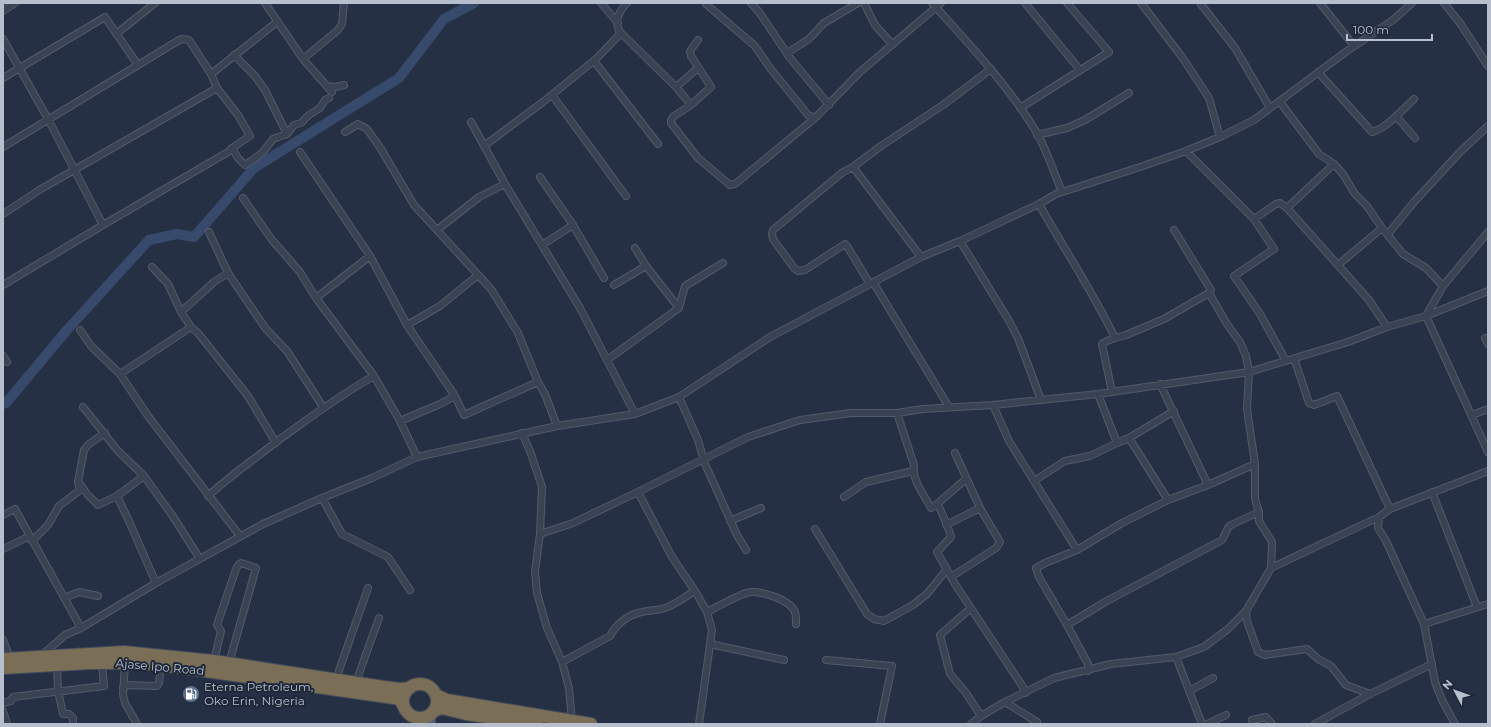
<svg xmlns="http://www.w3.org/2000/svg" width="1491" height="727" font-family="Montserrat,sans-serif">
  <rect width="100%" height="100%" fill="#253044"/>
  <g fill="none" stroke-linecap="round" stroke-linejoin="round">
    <!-- river -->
    <path stroke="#374a6c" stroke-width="10" d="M3 404 6 403 67 330 149 240 177 234 194 237 254 168 399 78 444 19 474 3"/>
    <!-- street casing -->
    <g stroke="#525b6b" stroke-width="8">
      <path id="street" d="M265 3 303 59 332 92
        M601 3 618 23
        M751 3 759 12 790 58 829 105
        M864 3 875 25 892 44
        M932 3C969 44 1008 85 1037 133 1047 151 1054 173 1062 192
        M1025 3 1080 70
        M1141 3 1182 57 1209 98 1220 137
        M1200 3 1235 48 1270 108
        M1320 3 1354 46
        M1444 3 1460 23 1488 66
        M706 4 755 46 770 68 808 115 815 118
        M3 11 15 3
        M619 31 676 87 691 105
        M116 34 155 3
        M3 39 48 119 103 225 228 152 232 148 250 136 238 115 217 88 211 74 189 40 181 39C122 75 62 111 3 147
        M698 40 690 51 691 56 711 87 691 105 674 116 671 120V123L698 158 730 185 735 184 815 118 860 72 941 3
        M787 53 809 39 824 23 858 3
        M234 55 255 76 265 90 287 134
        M303 59 338 30 342 24 344 3
        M594 61 658 144
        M1318 72 1372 132C1386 129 1403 109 1414 99
        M211 74 277 22
        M3 78 105 17 138 65
        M327 86 335 87 344 85
        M676 87 698 68
        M552 95 626 196
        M1280 102 1319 154 1334 164 1343 174 1355 194 1367 206 1382 228 1403 254 1426 268 1443 286
        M1020 108 1109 52 1067 3
        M1396 116 1415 138
        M471 122 505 184 580 308 635 414
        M345 132 358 124 367 129 381 149 414 205 491 289 518 333 538 382 545 394 557 426
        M1037 135 1067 128 1085 120 1129 93
        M484 146 543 102 596 59 621 33C613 23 619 11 627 3
        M232 148 238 158 245 165 253 160 263 152 273 139 287 134 294 125 301 123 309 115 320 108 325 100 329 98
        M1186 151 1254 219 1274 249 1234 276 1260 314 1286 361
        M300 152 370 256 407 325 455 396 464 415 538 382
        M853 167 921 257
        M540 177 573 225 604 278
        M243 198 272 240 300 272 316 298 374 376 400 421 417 457
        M1039 204C1064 249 1093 292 1115 338L1107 341 1102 344 1112 392
        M1287 208 1369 300 1387 327
        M3 214 41 189 217 88
        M1254 219 1276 204 1280 203 1287 208 1334 164
        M437 230 479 197 505 184
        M209 232 228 273 266 329 287 351 323 407
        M1488 232 1443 286 1426 316 1488 452
        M1388 234 1414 202 1461 151 1488 126
        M960 241 1008 319 1018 338 1041 400
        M542 245 573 225
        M635 248 646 266
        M1338 265 1382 228
        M152 267 168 284 181 312 191 327 198 333 248 396 276 443
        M873 282 949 407
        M870 284 847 246 845 244 805 270 798 271 794 268 773 239 772 234 773 230 843 172 853 167 881 146 943 105 991 69
        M3 285 103 225
        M614 285 646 266 679 308
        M316 298 370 256
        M181 312 214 282 228 273
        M407 325 440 306 478 275
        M80 330 91 346 120 374 148 416 240 536
        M1115 338 1126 335 1164 319 1209 293
        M1485 338 1488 344
        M3 356 7 362
        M1294 358 1309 403 1314 405 1337 396 1390 509
        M607 360 679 308 685 286 723 263
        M120 374 191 327
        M1160 384 1208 485
        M679 397 698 440 705 464 737 535 746 550
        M993 405 1009 441 1077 550
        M83 407 118 451 144 476 172 515 200 559
        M897 413 914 465C911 479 925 496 931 508L937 504C940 507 950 532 951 537L937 552 955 584 1023 687 1025 693
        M1472 415 1488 409
        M400 421 440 404 455 396
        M522 433 530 451 542 487 540 534 535 571 537 593 547 628 562 662 569 688 572 722
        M1129 438 1168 500
        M1117 443 1129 438 1174 411
        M1034 481 1065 461 1090 456 1117 443 1098 394
        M80 484 88 495 98 505 117 496 144 476
        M638 492 672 557 695 591 707 612 712 630 699 724
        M1432 492 1477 607
        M117 496 128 519 156 583
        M208 496C231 475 256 458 280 439 311 417 341 394 374 376
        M844 497 866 482 913 471
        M322 498 342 534 388 557 410 590
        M937 504 966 479
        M3 515 15 509 81 628
        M1379 517 1378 528 1386 541 1424 624 1435 682 1442 700 1455 724
        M730 521 761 508
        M946 525 980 508
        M815 529 867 614 874 619 884 621 913 605 927 594 947 569
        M540 534 573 523 638 492 748 437 800 420 851 413H897L923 409 993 405 1098 394 1249 372 1348 342 1387 327 1426 316 1488 291
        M32 541 48 525 59 506 80 490 78 482 84 450 89 444 105 433
        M3 549 30 536
        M1271 568 1379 517 1390 509 1488 471
        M951 577 996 548 1000 542 980 508 955 453
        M64 598 79 592 98 596
        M971 608 940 635 950 674 966 693 981 716
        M1246 611 1247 621 1258 652 1265 655 1307 649 1318 659 1331 666 1346 685 1370 694
        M707 612C719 606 732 598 746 593 757 589 790 599 795 612 796 615 796 620 796 624
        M1424 624 1488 604
        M1067 625 1105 602 1222 540 1229 526 1259 512
        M3 640 10 658
        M710 644 784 660
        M42 655 65 635 81 628 156 583 263 524 322 498 372 478 417 457 557 426 635 414 679 397 770 337 921 257 960 241 1039 204 1056 194 1140 167 1186 151 1220 137 1254 120 1347 51 1393 20 1412 3
        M1176 657 1202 724
        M826 660 892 666 880 724
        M214 661 221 631 217 625 236 569 239 564 241 563 256 568 229 663
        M562 662 610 636C615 626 626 616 638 613 647 610 657 611 665 608 676 604 686 596 695 591
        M125 663 123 694 125 703 137 724
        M57 665 58 691 63 714H69L73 718V724
        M1088 671V664L1067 625 1039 577 1036 568 1045 563 1077 550 1122 523 1168 500 1208 485 1255 464
        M336 679 368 588
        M356 682 379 618
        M123 688 128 685 157 686 159 683 161 665
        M1189 691 1213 678
        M1005 702 1037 722
        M3 703 11 701 13 697 104 686 102 663
        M3 711 7 724
        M1252 720 1266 717 1272 724
        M971 724 981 716 1005 702 1054 678 1111 664 1176 657 1204 647 1228 629 1246 611 1271 568 1272 542 1259 521V512L1255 499V464L1247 409 1249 372 1246 356 1240 342 1227 324 1209 293 1211 290 1174 230
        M1207 724 1226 715
        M1315 724 1370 694 1432 664"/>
    </g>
    <!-- primary casing -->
    <g stroke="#434c5d" stroke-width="12">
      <path id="primary" d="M412 716 423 724
        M430 724V714"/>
    </g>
    <!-- highway casing -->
    <g stroke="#414b5b" stroke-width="14">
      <path id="highway" d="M3 659 124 652 214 661 384 687 400 689 410 688
        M3 668 91 663H141L184 668 394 698 400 699 405 709
        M403 701a17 17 0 1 1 34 0a17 17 0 1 1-34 0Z
        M436 695 447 700 591 724
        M434 711 442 708 466 714 537 724"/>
    </g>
    <!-- street -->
    <use href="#street" stroke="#394353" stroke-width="6"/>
    <!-- primary -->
    <use href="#primary" stroke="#586273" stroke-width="10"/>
    <!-- highway -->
    <use href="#highway" stroke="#7a6e56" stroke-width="12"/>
  </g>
  <!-- icons -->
  <defs>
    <g id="fuel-disc" transform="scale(0.9)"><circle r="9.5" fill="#5c6f8a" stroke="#1e2839"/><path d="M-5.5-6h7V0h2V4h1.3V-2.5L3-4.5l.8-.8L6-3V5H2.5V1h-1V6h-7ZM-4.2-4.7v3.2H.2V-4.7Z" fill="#fff"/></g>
  </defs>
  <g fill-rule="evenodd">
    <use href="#fuel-disc" x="191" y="694"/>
  </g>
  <g text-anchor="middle" stroke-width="4" stroke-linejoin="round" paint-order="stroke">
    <!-- street labels -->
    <g font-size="12" fill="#b7becd" stroke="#1e2839">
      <text transform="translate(160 667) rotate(5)" y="4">Ajase Ipo Road</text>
    </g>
    <!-- poi labels -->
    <g font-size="12" fill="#b7becd" stroke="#1e2839" text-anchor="start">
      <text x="204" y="691">Eterna Petroleum,<tspan x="204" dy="14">Oko Erin, Nigeria</tspan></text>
    </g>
  </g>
  <!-- border -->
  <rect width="1491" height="727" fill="none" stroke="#b7becd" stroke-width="8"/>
  <!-- north arrow -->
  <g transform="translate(1455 691) rotate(311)" stroke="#1e2839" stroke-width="3" paint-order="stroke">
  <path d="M0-3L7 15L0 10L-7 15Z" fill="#b7becd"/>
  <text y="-6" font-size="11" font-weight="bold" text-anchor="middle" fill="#b7becd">N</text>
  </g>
  <!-- scale -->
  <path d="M1347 34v6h85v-6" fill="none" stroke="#b7becd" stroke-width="2"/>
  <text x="1353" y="34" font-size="12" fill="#b7becd" stroke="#1e2839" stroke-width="3" paint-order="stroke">100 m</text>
</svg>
